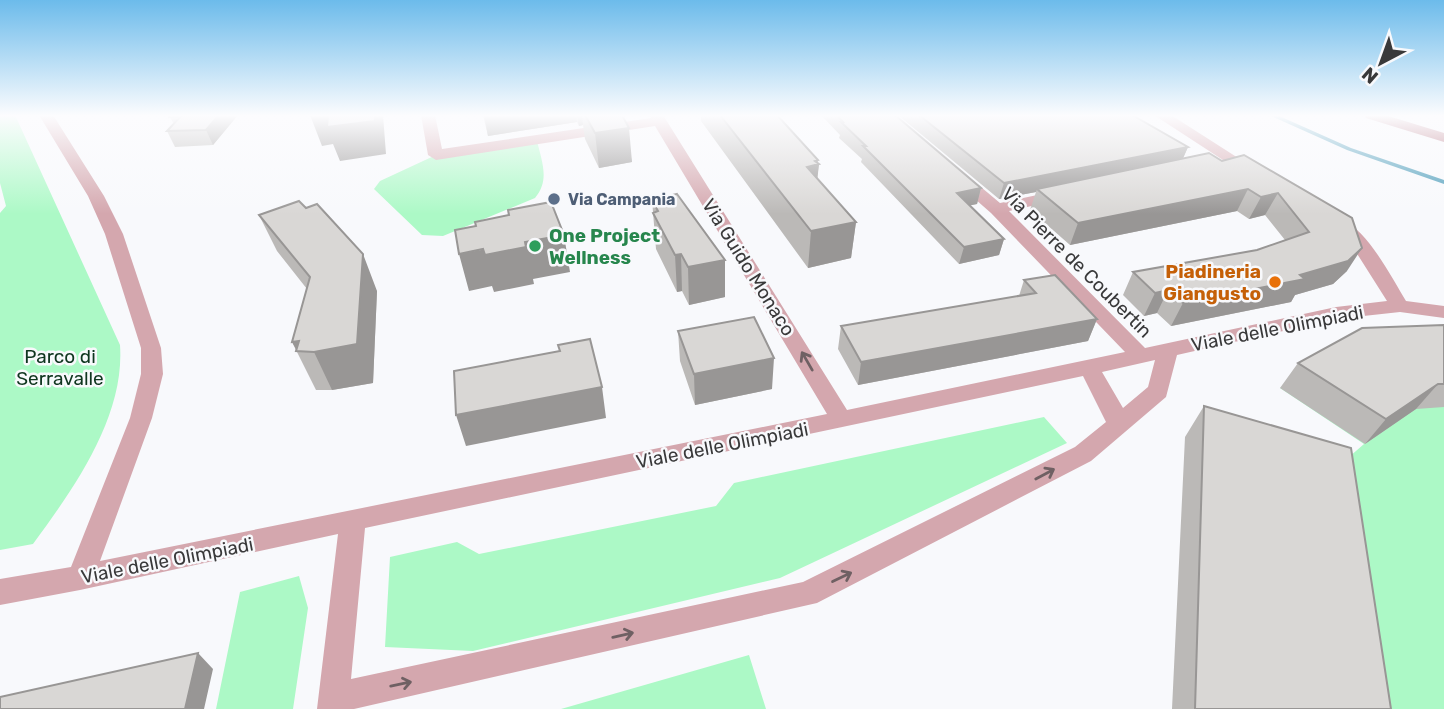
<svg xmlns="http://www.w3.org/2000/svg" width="1444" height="709" font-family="Rubik,sans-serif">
  <rect width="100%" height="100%" fill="#f8f9fc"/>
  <!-- green -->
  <path fill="#acf9c6" d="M0 115H15L120 345C125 417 74 488 33 544L0 550V213L6 206 0 183Z
    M537 141C542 162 550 180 535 198L443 236 422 235 374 189 380 181 436 155Z
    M1444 348V709H1172L1325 478 1364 444 1280 388 1331 360Z
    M1044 417 1067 443 780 578 473 651 385 647 390 557 457 542 479 554 716 506 734 483Z
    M299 576 308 608 293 709H216L240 592Z
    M749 655 766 709H561Z"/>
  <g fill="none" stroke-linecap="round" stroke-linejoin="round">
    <!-- stream -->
    <path fill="#4a9bb9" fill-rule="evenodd" d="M1269 115H1277L1351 148 1444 180V184L1347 150Z"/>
    <!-- minor -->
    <path fill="#d4a7ae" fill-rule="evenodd" d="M39 115H53L104 196 123 234 161 348 163 374 152 418 100 561 827 414 655 126 436 160 428 155 421 115H435L442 149 651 118 649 115H663L847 410 1125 352 991 213 951 178 949 175 957 170 963 172 1000 203 1061 190 1067 192 1069 195 1067 198 1009 211 1145 348 1336 307 1387 301 1349 241 1333 226 1342 221C1366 227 1393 280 1406 301L1444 306V318L1400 312 1336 319 1177 355 1166 397 1091 461 817 603 354 709H317L338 534 80 590 0 605V579L71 567 130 418 141 374V348L105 234 88 196ZM1155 360 1148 387 1123 408 1102 372ZM1083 376 1106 422 1075 447 803 582 351 679 365 528Z
      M1154 115H1171L1260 172 1258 175H1246Z"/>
    <!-- major -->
    <path fill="#ae616f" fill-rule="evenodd" d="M1364 115H1385L1444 133V142L1366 118Z"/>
  </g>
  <!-- wall -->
  <path fill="#bbb9b7" d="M172 115H238L213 145 175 147 167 131 174 124 170 117Z
    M483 115H622L632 162 599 168 585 139 583 125 579 126 577 122 488 136Z
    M701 115H777L818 160 817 163 819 164 817 178 856 222 851 258 808 268 701 121Z
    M821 115H894L981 188 977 204 970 205 1004 239 999 255 959 264 861 162 862 159 839 138 840 135Z
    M898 115H1132L1188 147 1183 158 1222 161 1244 155 1347 271 1333 284 1295 295 1291 302 1171 326 1157 313 1144 316 1123 295 1133 272 1257 250 1285 240 1265 215 1249 219 1237 211 1070 245 1030 210 1036 192 999 199Z
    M652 200 725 297 689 305 682 291 677 292 656 249Z
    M259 215 377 291 373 383 332 390H316L292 342 307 289 277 251Z
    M1024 280 1097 319 1088 341 858 385 838 349 841 326 1019 296Z
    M1444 325V407L1416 409 1365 444 1280 388 1298 363Z
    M678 331 772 389 695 405 680 361Z
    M1204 406 1391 709H1172L1185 437Z"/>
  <!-- shaded-wall -->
  <path fill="#989695" d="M219 115H238L213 145 206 130Z
    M310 115H383L386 154 340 161 333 144 322 146Z
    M484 115H576L577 122 488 136Z
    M577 115H582L583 125 579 126Z
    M629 128 632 162 599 168 595 133Z
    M1188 147 1181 163 1037 189 1036 192 999 199 1004 183Z
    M818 160 817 165 819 164 815 200 807 167Z
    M981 188 977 204 953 209 957 193Z
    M1248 189 1237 211 1070 245 1078 223Z
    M1278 193 1265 215 1249 219 1261 197Z
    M856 222 851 258 808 268 811 231Z
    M564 235 570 272 533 279 534 284 494 292 492 286 469 291 459 254Z
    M1004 239 999 255 959 264 964 247Z
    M1362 248 1347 271 1333 284 1295 295 1291 302 1171 326 1183 303 1300 275Z
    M363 254 377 291 373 383 332 390 314 352Z
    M681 254 682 291 677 292 675 255Z
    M725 260V297L689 305 688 267Z
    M1168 290 1157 313 1144 316 1155 293Z
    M1097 319 1088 341 858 385 861 362Z
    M299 341 297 351 292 342Z
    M774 358 772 389 695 405 694 374Z
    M1438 384 1416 409 1365 444 1386 419Z
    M602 387 606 418 466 446 456 415Z
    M198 653 213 669 204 709H185Z"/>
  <!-- building -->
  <path fill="#d9d7d5" stroke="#989695" stroke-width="2" d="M172 115H219L206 130 167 131 181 116 170 117Z
    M328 115H375V121L327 127Z
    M585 115H622L629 128 595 133Z
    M720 115H777L818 160 815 161 819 164 807 167 856 222 811 231Z
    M837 115H895L981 188 957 193 1004 239 964 247 863 146H866L841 122H843Z
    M919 115H1132L1188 147 1004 183Z
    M1209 153 1222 161 1244 155 1352 218 1362 248 1348 261 1300 275 1305 279 1183 303 1168 290 1155 293 1133 272 1257 250 1309 232 1278 193 1261 197 1248 189 1078 223 1037 189Z
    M677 194 725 260 688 267 681 254 675 255 653 213 658 211 652 200Z
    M299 201 306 208 317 204 363 254 357 344 314 352 296 351 299 341 292 342 310 277 259 215Z
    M551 202 564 235 525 242 526 247 485 255 483 249 459 254 455 230 476 226 475 222 509 215 508 210Z
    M1055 275 1097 319 861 362 841 326 1036 293 1024 280Z
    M754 317 774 358 694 374 678 331Z
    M1444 325V384H1438L1386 419 1298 363 1362 328Z
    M590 339 602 387 456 415 454 371 560 351 558 345Z
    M1204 406 1351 448 1391 709H1195Z
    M198 653 185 709H0V697Z"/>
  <!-- one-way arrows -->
  <defs><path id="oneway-shaft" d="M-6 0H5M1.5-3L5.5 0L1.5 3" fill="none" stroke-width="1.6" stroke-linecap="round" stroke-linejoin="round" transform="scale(1.75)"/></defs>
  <g stroke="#6f6063">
    <use href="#oneway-shaft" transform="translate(807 361) rotate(-120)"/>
    <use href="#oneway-shaft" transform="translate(1045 474) rotate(-28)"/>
    <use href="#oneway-shaft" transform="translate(842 577) rotate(-26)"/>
    <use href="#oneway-shaft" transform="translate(623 635) rotate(-13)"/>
    <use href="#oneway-shaft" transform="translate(401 684) rotate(-12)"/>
  </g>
  <!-- sky -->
  <linearGradient id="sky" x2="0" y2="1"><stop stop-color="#6cbbeb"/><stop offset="0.54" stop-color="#fcfcfe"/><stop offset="1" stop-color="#fcfcfe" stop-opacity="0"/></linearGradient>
  <rect width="1444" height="214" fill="url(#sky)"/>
  <!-- markers -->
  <circle fill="#5c6f8a" stroke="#f8f9fc" stroke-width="2.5" cx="554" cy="199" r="7"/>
  <circle fill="#2e9e5b" stroke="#f8f9fc" stroke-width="2.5" cx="535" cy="246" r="7"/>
  <circle fill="#e8710a" stroke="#f8f9fc" stroke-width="2.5" cx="1275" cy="282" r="7"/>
  <g text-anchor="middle" stroke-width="5" stroke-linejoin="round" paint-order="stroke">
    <!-- far-service labels -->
    <g font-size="16" font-weight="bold" fill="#4e5e75" stroke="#f8f9fc" text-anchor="start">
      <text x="568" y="205">Via Campania</text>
    </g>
    <!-- leisure labels -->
    <g font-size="19" font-weight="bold" fill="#27864d" stroke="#f8f9fc" text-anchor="start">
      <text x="549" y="242">One Project<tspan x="549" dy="22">Wellness</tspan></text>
    </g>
    <!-- street labels -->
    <g font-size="19" fill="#39393a" stroke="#f8f9fc">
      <text transform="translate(1077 262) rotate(45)" y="7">Via Pierre de Coubertin</text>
      <text transform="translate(749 267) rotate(58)" y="7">Via Guido Monaco</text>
      <text transform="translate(1277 328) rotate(-11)" y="7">Viale delle Olimpiadi</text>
      <text transform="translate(722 445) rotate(-11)" y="7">Viale delle Olimpiadi</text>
      <text transform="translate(167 560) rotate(-11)" y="7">Viale delle Olimpiadi</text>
    </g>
    <!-- food labels -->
    <g font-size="19" font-weight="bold" fill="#c56008" stroke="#f8f9fc" text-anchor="end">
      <text x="1261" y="278">Piadineria<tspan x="1261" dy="22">Giangusto</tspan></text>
    </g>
    <!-- park labels -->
    <g font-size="19" fill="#0f361f" stroke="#f8f9fc">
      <text x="60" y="363">Parco di<tspan x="60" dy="22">Serravalle</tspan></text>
    </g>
  </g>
  <!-- north arrow -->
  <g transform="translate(1381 63) rotate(221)" stroke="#f8f9fc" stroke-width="5" paint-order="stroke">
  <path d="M0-5L12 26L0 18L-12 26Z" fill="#39393a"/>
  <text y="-10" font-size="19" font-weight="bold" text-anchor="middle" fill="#39393a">N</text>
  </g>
</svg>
